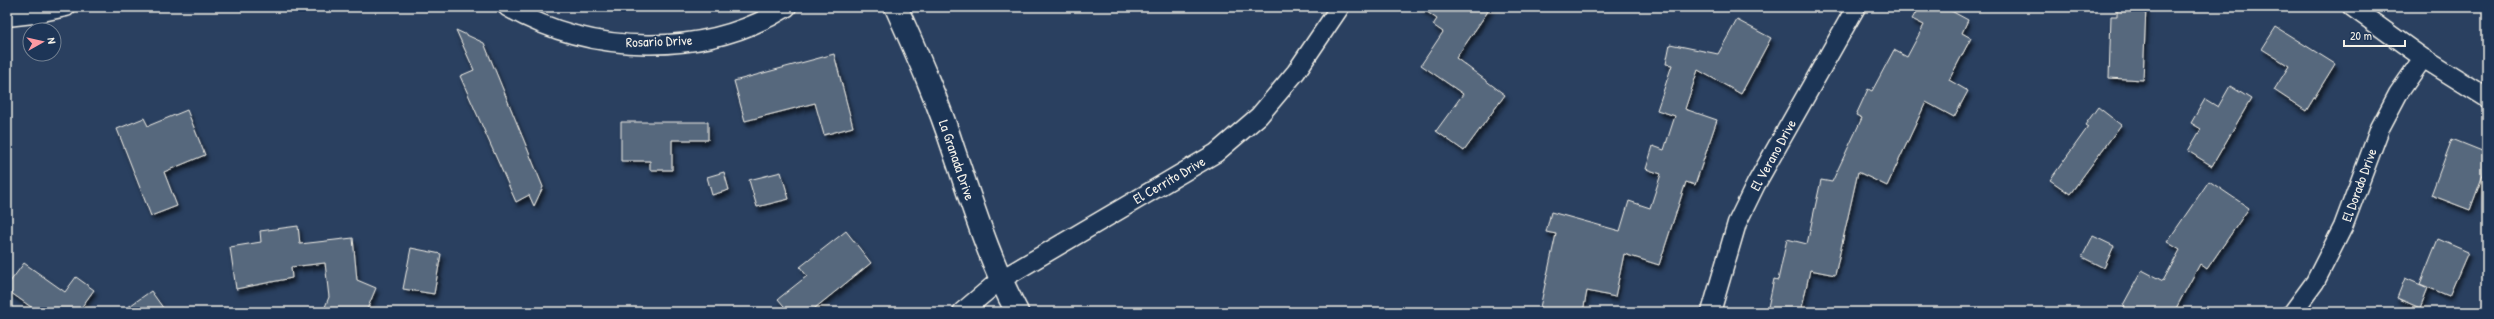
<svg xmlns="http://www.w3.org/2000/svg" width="2494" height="319" font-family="'Patrick Hand',sans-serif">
  <defs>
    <filter id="shadow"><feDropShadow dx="2.5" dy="4.5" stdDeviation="2" flood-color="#0009"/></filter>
  </defs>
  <rect width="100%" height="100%" fill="#2a4060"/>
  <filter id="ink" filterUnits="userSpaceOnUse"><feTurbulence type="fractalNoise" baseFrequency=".025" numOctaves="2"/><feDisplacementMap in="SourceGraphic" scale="8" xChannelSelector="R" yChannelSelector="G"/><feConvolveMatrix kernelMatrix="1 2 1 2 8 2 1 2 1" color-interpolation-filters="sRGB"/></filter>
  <g filter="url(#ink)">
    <!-- building -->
    <path fill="#56677d" stroke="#f4f1e8" filter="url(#shadow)" d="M1420 7H1491L1456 58 1505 95 1464 151 1436 131 1463 94 1421 65 1443 32 1433 25 1437 19Z
      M1919 7H1944L1968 20 1962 33 1971 38 1949 80 1968 91 1954 117 1926 102 1887 186 1858 172 1835 275 1810 270 1801 312H1767L1774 279 1778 280 1787 239 1807 244 1821 180 1832 182 1862 118 1856 115 1868 89 1872 91 1894 50 1907 57 1924 25 1912 19Z
      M2117 7H2146L2143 80 2109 78 2111 16H2117Z
      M1737 20 1771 38 1741 94 1698 70 1685 109 1717 120 1695 185 1686 182 1659 265 1624 254 1615 297 1587 291 1583 312H1539L1556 234 1546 232 1551 212 1620 231 1629 201 1650 208 1661 174 1646 169 1653 146 1664 150 1675 116 1657 110 1672 65 1666 64 1670 44 1718 54Z
      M2276 27 2335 64 2306 111 2274 90 2289 66 2262 49Z
      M456 30 484 43 543 187 534 206 529 195 516 202 460 76 474 70Z
      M834 54 853 127 824 135 815 103 745 121 734 81Z
      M2230 86 2251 99 2212 166 2188 151 2201 129 2191 123 2205 99 2218 107Z
      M2098 107 2121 125 2070 194 2050 180 2088 127 2085 125Z
      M187 110 205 155 164 172 177 206 151 216 117 129 144 118 148 126Z
      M621 122H708V140H672V170H650V161H621Z
      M2452 139 2487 153V164L2470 210 2431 195Z
      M724 172 729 190 712 195 707 177Z
      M781 172 789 199 757 207 749 180Z
      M2209 181 2249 208 2207 269 2200 264 2174 312H2122L2125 306 2123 305 2142 270 2163 281 2180 250 2167 242Z
      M298 226 300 244 353 238 357 280 376 288 366 312H323L329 297 325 263 291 267 292 278 236 289 230 247 261 242 260 231Z
      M846 231 871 263 810 312H789L778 299 807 276 800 267Z
      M2093 236 2114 246 2104 268 2082 257Z
      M2438 239 2468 252 2449 296 2420 284Z
      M411 248 441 254 434 294 403 289Z
      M24 263 65 292 76 277 94 290 78 312H38L7 290V286Z
      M2405 278 2428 288 2420 308 2397 298Z
      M151 291 166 312H121Z"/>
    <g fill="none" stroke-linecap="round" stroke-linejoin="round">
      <!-- street casing -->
      <g stroke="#f4f1e8" stroke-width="21">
        <path id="street" d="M507 7C591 55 704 59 787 7
          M2352 7 2423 58 2487 98
          M7 17 33 14 66 7
          M962 312 1000 280 1216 153 1259 116 1296 72 1340 7
          M1711 312 1737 223 1756 184 1856 7
          M2293 312 2315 282 2343 227 2380 128 2398 94 2423 58"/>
      </g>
      <!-- secondary casing -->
      <g stroke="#f4f1e8" stroke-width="25">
        <path id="secondary" d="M896 7C917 54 938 101 954 151 973 206 989 260 1017 312"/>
      </g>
      <!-- street -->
      <use href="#street" stroke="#1d3557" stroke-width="18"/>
      <!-- secondary -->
      <use href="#secondary" stroke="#1d3557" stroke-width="22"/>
    </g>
  </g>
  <g text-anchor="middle" stroke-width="3.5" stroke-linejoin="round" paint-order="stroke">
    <!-- street labels -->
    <g font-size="14" fill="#f4f1e8" stroke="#1d3557">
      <text transform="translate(659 41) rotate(-2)" y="5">Rosario Drive</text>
      <text transform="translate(1773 155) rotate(-61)" y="5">El Verano Drive</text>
      <text transform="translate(957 160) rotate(71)" y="5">La Granada Drive</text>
      <text transform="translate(1169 180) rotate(-30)" y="5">El Cerrito Drive</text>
      <text transform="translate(2359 185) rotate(-70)" y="5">El Dorado Drive</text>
    </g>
  </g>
  <!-- margin -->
  <rect width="2494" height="319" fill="none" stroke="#1d3557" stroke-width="24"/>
  <rect x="12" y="12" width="2470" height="295" fill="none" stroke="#f4f1e8" stroke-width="1.5" filter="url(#ink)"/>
  <!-- north arrow -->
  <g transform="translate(42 42) rotate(82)"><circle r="19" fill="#1d3557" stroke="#738091"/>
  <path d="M0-3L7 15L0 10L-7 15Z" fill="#ff9aa2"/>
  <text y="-6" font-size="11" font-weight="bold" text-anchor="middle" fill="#f4f1e8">N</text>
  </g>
  <!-- scale -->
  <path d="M2344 40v6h61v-6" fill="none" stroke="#f4f1e8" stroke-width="2"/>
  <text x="2350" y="40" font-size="12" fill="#f4f1e8" stroke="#1d3557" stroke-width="3" paint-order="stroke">20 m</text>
</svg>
